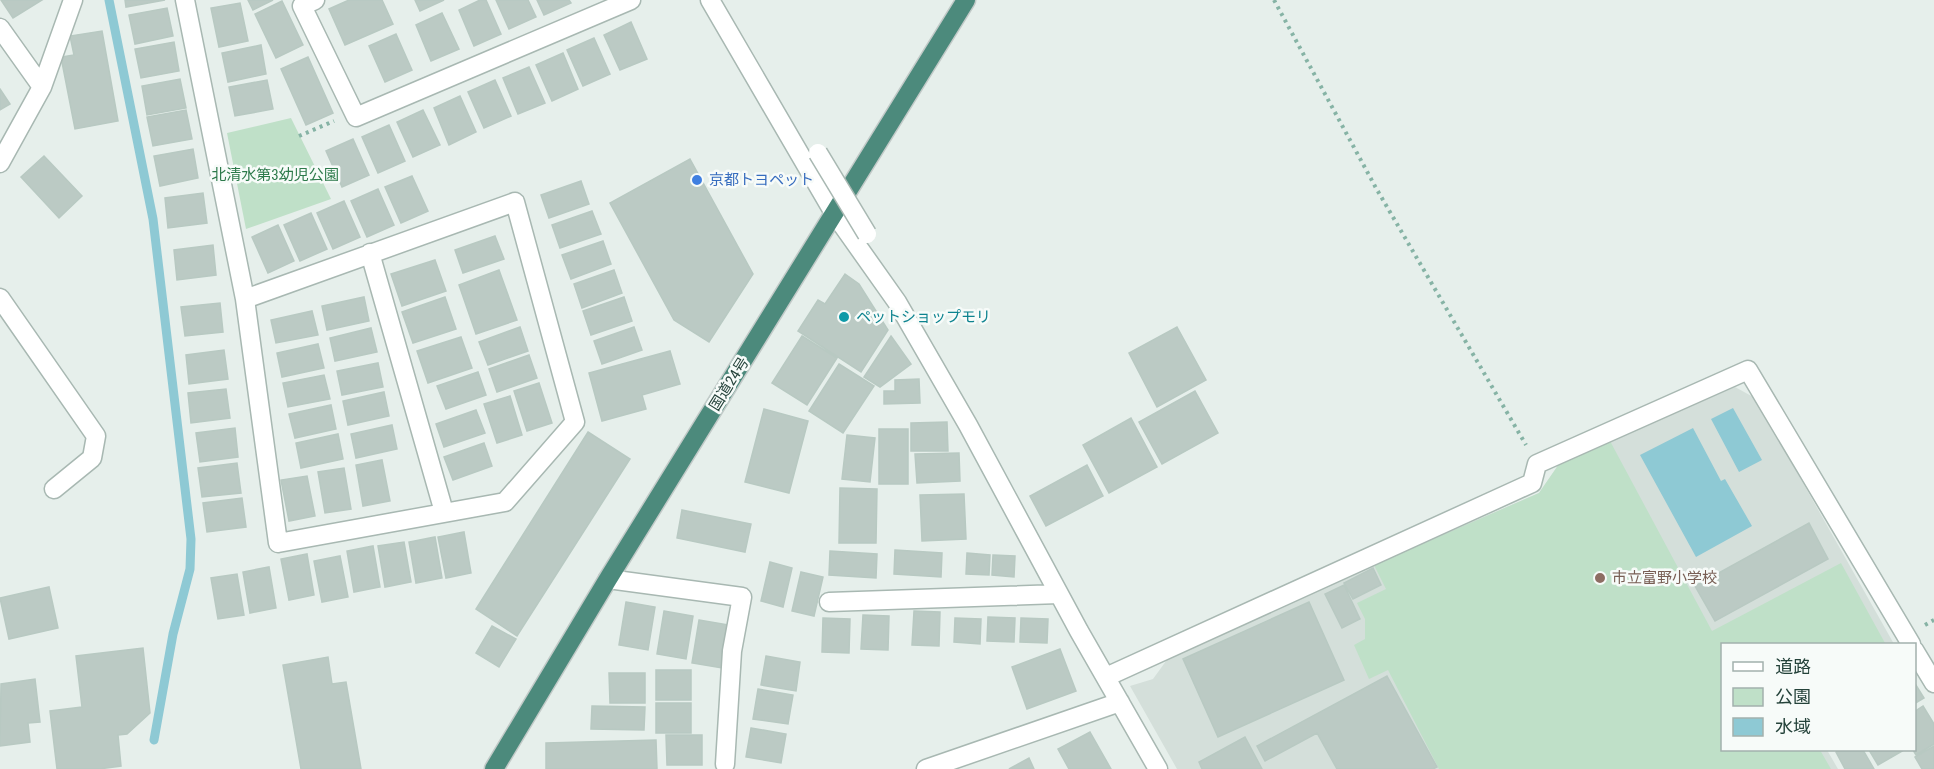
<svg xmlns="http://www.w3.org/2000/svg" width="1934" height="769" font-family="'Roboto Condensed','Noto Sans JP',sans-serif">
  <rect width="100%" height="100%" fill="#e6efeb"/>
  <!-- built -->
  <path fill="#d4dfda" d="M1735 387 1755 398 1894 644H1722V750H1827L1838 769H1177L1130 686 1153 679 1169 657 1312 591 1539 493 1559 464Z"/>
  <!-- green -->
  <path fill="#bfe0c8" d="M291 118 331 199 246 229 227 133Z
    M1610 441 1712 631 1841 563 1885 643 1882 644H1722V750H1820L1831 769H1439L1388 670 1369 679 1354 645 1365 639V619L1357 603 1386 589 1374 565 1539 493 1559 464Z"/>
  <!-- water -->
  <path fill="#8ec9d4" d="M1733 408 1762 460 1739 472 1711 419Z
    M1693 428 1721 481 1725 479 1752 526 1696 557 1640 455Z"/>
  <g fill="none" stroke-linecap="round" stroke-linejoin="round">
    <!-- stream -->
    <path stroke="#8ec9d4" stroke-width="9" d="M109 0 153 219 191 539 190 569 173 634 154 740"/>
  </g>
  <!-- building -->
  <path fill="#bbcac4" stroke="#b8c9c2" stroke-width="1.5" d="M1 0H42L13 18Z
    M125 0H165L126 7Z
    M248 0H273L253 10Z
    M349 0H382L393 24 345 45 329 9Z
    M415 0H444L420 11Z
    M480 0H486L501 34 474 46 459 10Z
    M496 0H528L536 17 509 29Z
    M537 0H569L571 3 544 15Z
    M282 1 303 45 276 58 255 14Z
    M240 3 248 41 219 47 211 8Z
    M167 8 173 36 135 44 129 15Z
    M442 13 459 49 431 61 416 25Z
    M631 22 647 59 620 70 604 35Z
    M102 31 118 121 75 129 61 57 74 55 70 36Z
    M396 34 412 70 385 82 369 46Z
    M594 38 610 74 583 86 567 50Z
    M174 42 179 71 141 78 135 49Z
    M261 45 266 74 228 82 222 53Z
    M563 53 578 89 552 101 536 65Z
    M308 57 333 113 306 125 281 69Z
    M529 67 545 103 518 114 503 78Z
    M180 79 186 108 147 115 142 86Z
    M267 80 273 109 235 116 229 87Z
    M495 80 511 116 484 128 468 92Z
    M0 89 10 104 0 110Z
    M460 96 476 132 449 145 434 108Z
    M186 110 192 139 153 146 147 117Z
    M423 110 440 145 413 157 397 122Z
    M389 125 405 161 378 173 362 137Z
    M353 139 369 175 342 187 326 151Z
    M193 149 198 178 160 186 154 156Z
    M44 156 82 196 59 218 21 177Z
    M690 159 753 274 709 342 674 320 610 203Z
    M412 176 428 211 401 223 385 187Z
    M581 181 589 204 549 218 541 195Z
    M378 189 394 225 367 237 351 201Z
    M203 193 207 223 168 228 165 198Z
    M344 201 360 237 333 249 317 213Z
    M592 211 601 234 560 248 552 225Z
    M311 213 327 249 300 261 284 225Z
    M278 225 294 261 268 273 252 237Z
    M495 236 504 259 463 273 455 250Z
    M603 241 611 264 571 279 562 255Z
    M213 245 216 275 177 280 174 250Z
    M435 260 446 291 402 306 391 274Z
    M499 270 517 320 476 334 459 285Z
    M614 270 622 293 582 308 574 284Z
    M845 274 859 284 888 330 861 372 798 331 818 300 825 304Z
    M364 297 369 321 327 330 322 306Z
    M445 297 456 329 413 343 402 312Z
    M624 297 632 321 591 335 583 311Z
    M220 303 223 332 185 336 181 307Z
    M312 311 318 335 276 343 271 320Z
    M520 327 528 351 488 365 479 342Z
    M634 327 642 350 602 364 594 341Z
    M1177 327 1206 380 1157 407 1129 353Z
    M371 328 377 352 335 361 330 338Z
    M802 336 837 358 807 405 772 383Z
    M891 336 911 364 880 387 864 377Z
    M461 337 472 368 428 383 417 351Z
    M318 344 324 368 282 377 277 353Z
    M224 350 228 379 189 384 186 355Z
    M670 351 680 384 642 395 646 409 602 421 589 373Z
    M529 355 537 378 497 392 489 369Z
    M378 363 383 387 342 395 337 371Z
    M839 364 874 386 843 433 809 411Z
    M478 372 486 395 446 409 437 386Z
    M324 375 330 399 288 407 283 383Z
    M919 379 920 403 884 404V391H895V380Z
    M539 383 552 423 527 431 514 391Z
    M226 389 230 418 191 423 188 393Z
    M1195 391 1218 433 1162 464 1139 422Z
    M384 392 389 416 348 425 343 401Z
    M510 396 522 435 497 443 484 404Z
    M331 405 336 429 295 438 289 414Z
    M764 409 808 421 789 493 745 482Z
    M476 410 485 433 444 447 436 424Z
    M1131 418 1157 467 1109 493 1083 445Z
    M947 422 948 451H911V423Z
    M392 425 397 449 356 458 351 434Z
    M235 428 238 457 200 462 196 433Z
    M879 429H908V484H879Z
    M588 432 630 459 517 636 476 609Z
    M338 434 343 459 301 468 296 443Z
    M847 435 875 438 870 482 842 479Z
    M484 443 492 466 453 480 444 457Z
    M959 453 960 481 917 483 915 454Z
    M382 460 390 501 363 506 356 465Z
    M237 463 241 493 202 497 198 468Z
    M1087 465 1103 496 1046 526 1030 496Z
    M344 468 351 509 325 513 318 472Z
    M307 476 315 516 289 521 281 480Z
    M840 488 877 489 876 543H839Z
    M964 494 966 539 922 541 920 495Z
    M242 498 246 527 207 532 203 503Z
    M682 510 751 524 745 552 677 538Z
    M1809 523 1828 559 1715 621 1695 586Z
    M464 532 471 573 446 578 438 537Z
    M435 537 442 578 416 583 409 542Z
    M404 542 411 582 385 587 378 546Z
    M373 546 380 587 354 592 347 551Z
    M895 550 942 553 941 577 894 574Z
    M830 551 877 554 876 578 829 575Z
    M967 553 990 555 989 575 966 574Z
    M307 554 314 595 289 600 281 559Z
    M993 555 1015 556 1014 577 992 575Z
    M340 556 348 597 322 602 314 561Z
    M770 562 792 568 783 607 761 601Z
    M269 567 276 608 250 613 243 572Z
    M1373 568 1381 585 1353 599 1344 583Z
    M801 572 823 577 814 616 792 611Z
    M237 574 244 615 218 619 211 578Z
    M1344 585 1360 619 1342 628 1325 594Z
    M49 587 58 628 9 639 0 598Z
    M626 602 655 607 648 650 619 645Z
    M1309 602 1344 680 1218 737 1183 659Z
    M664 611 693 616 686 659 657 654Z
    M914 611 940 612 939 646 912 645Z
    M863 615 889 616 888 650 861 649Z
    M988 617 1015 618 1014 642 987 641Z
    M823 618 850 619 849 653 822 652Z
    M955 618 981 619 980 644 954 642Z
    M1021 618 1048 619 1047 643 1020 642Z
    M699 620 729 625 722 668 692 663Z
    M492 626 516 639 499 667 476 653Z
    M143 648 150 713 127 734 118 735 121 766 99 769H57L50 711 82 707 76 656Z
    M1060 649 1076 691 1027 709 1012 667Z
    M766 656 800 662 796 691 761 685Z
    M328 657 332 684 346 682 361 769H301L283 665Z
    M656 670H691V700H656Z
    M609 673H645V703H610Z
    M1387 676 1437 767 1433 769H1337L1317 733 1265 761 1257 746Z
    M35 679 40 722 28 723 30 742 0 746 1 684Z
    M1914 682 1924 698 1914 704Z
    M758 689 793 695 788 724 753 719Z
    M656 703H691V733H656Z
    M592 706 645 707 644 730 591 729Z
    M1923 706 1934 724V744L1916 755 1913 750H1914V712Z
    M751 728 786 734 781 763 746 757Z
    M1090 732 1111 769H1069L1058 749Z
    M666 735H702V765H667Z
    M1245 737 1262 769H1202L1199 762Z
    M656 740 657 769H546V743Z
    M1934 746V769H1922L1915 757Z
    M1840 750H1863L1874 769H1845L1836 752Z
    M1869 750H1904L1878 765Z
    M1029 758 1034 769H1009Z"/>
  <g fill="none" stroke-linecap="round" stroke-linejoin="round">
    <!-- minor casing -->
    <g stroke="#a8b8b2" stroke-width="21">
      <path id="minor" d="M185 0 245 299 278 543 505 502 575 422 515 202 245 299
        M315 0 302 6 356 117 631 0
        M710 0 834 213 897 302 968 425 1079 631 1158 769
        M0 28 42 87
        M0 163 42 87 73 0
        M370 253 444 512
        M0 298 96 436 92 458 54 489
        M608 579 742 597 732 651 725 764
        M829 602 1059 594
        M1914 650 1934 683
        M1106 677 1532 483 1537 464 1748 370 1911 644
        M926 769 1120 702"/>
    </g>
    <!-- trunk casing -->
    <g stroke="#c2cac8" stroke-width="21">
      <path id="trunk" d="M494 769 608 579 966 0"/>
    </g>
    <!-- path -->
    <path stroke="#86b3a5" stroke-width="4" stroke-dasharray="3 4.5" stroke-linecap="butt" d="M1274 0 1376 188 1526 445
      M299 136 334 121
      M1925 625 1934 620"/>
    <!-- minor -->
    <use href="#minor" stroke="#fff" stroke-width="18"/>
    <!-- trunk -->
    <use href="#trunk" stroke="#4c8a7c" stroke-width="18"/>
    <!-- pedestrian-bridge casing -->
    <g stroke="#a8b8b2" stroke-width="21" stroke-linecap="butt">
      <path id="pedestrian-bridge" d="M818 153 867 234"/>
    </g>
    <!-- pedestrian-bridge -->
    <use href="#pedestrian-bridge" stroke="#fff" stroke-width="18"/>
  </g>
  <!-- markers -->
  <circle fill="#3f7fe0" stroke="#f7fbf9" stroke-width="2" cx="697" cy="180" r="6"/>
  <circle fill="#0f9aa8" stroke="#f7fbf9" stroke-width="2" cx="844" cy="317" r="6"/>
  <circle fill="#8d6e63" stroke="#f7fbf9" stroke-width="2" cx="1600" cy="578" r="6"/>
  <g text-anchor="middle" stroke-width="5" stroke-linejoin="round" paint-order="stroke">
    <!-- park labels -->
    <g font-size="15" fill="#2d7a4b" stroke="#f7fbf9">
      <text x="275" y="180">北清水第3幼児公園</text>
    </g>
    <!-- shop labels -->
    <g font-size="15" fill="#366cbe" stroke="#f7fbf9" text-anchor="start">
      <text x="709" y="185">京都トヨペット</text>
    </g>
    <!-- culture labels -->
    <g font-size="15" fill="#0d838f" stroke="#f7fbf9" text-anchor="start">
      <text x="856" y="322">ペットショップモリ</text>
    </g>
    <!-- street labels -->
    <g font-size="15" fill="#24423a" stroke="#f7fbf9">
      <text transform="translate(729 384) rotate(-58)" y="5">国道24号</text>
    </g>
    <!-- education labels -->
    <g font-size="15" fill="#785e54" stroke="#f7fbf9" text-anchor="start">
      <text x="1612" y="583">市立富野小学校</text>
    </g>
  </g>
  <!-- legend -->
  <rect x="1721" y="643" width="195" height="108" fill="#f7fbf9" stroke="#a3b1ad" stroke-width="1.5"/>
  <rect x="1733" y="662" width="30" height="9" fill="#ffffff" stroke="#a3b1ad" stroke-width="1.5"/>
  <text x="1775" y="673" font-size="18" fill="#24423a">道路</text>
  <rect x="1733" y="688" width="30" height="18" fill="#bfe0c8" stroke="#a3b1ad" stroke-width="1.5"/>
  <text x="1775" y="703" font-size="18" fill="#24423a">公園</text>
  <rect x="1733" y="718" width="30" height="18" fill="#8ec9d4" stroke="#a3b1ad" stroke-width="1.5"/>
  <text x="1775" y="733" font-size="18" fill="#24423a">水域</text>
</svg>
